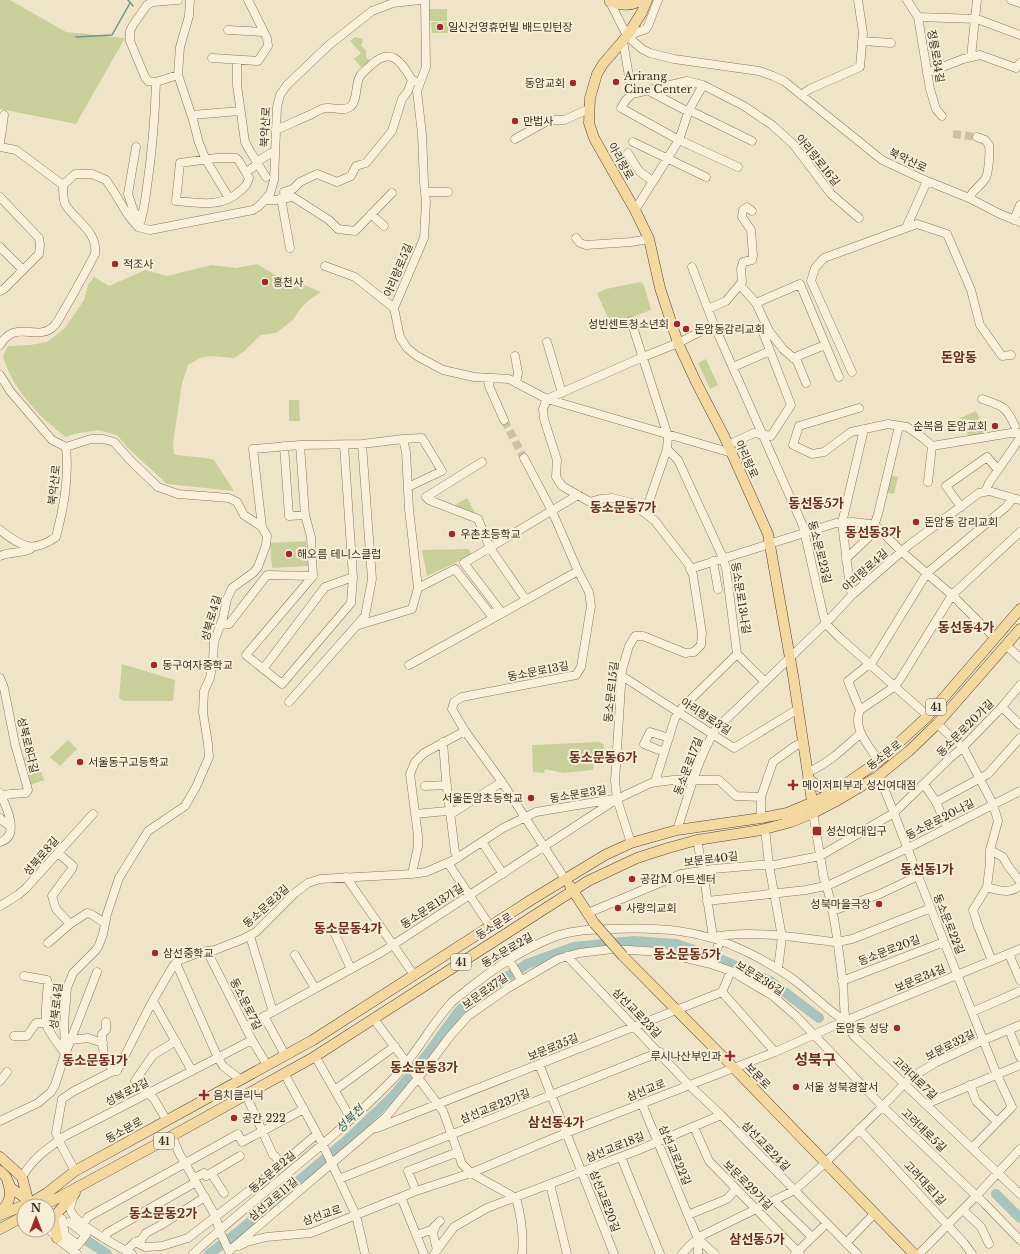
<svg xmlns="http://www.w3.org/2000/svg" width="1020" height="1254" font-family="'Libre Baskerville','Noto Sans KR',serif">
  <rect width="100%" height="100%" fill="#f0e4c8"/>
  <!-- green -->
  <path fill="#c9cf9b" d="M0 0H10L66 32 125 38 76 124 0 109Z
    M428 9H447V21H428Z
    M431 22H449L450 33H432Z
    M355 37 363 39 361 46 366 50V57L370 61 362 68 354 59 361 53 350 41Z
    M257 264 282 279 295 281 321 292 309 300 300 309 293 320 276 333 261 335 243 352 234 358 210 356 200 358 188 365 182 383 173 444 174 454C187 457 201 456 214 460L234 491 167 484 127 447 117 435 98 430 74 434 66 437C40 418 12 389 3 356L8 346 30 345 47 342 65 328 84 300 88 285 94 277 109 286 145 270 167 276 211 265 236 268Z
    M640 282 644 285 651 310 611 325 597 293 606 289Z
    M706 359 718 385 710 389 698 363Z
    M289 400H299L300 421H289Z
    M976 411 986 434 969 437 960 418Z
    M888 475 898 477 894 494 884 492Z
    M467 498 477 516 452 507Z
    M306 541 308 566 272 568 270 543Z
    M469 549 472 555 427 576 422 550Z
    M122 664 175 680 173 701H124L119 698Z
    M68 740 77 749 60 766 50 757Z
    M599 742 604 745 603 753 595 751 593 770 563 773 545 769 544 773 533 772 532 745Z
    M35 754 44 780 30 785 22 759Z"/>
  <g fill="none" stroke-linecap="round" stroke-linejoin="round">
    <!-- stream -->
    <path stroke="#6f938a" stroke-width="1.5" d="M128 0 133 6
      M76 37 112 35 130 3"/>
    <!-- river -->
    <path stroke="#a9c4bc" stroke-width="10" d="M996 1194 1020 1218
      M86 1240 107 1254
      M209 1254 238 1232 347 1140 394 1095 427 1055 459 1011 480 994 527 964 574 947 634 941 676 944 718 958 770 981 819 1018"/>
    <!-- minor-tunnel -->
    <path stroke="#ccc0a6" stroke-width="8" stroke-dasharray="8 4" stroke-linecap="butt" d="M953 134 977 137
      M504 420 524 458"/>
    <!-- minor casing -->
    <g stroke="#8d765c" stroke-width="9">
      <path id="minor" d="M190 0 189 16 180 47 178 75 193 120 199 143 206 160 229 198
        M425 0 426 67 417 91 422 134 424 182 426 202 424 238 394 308 400 337 407 348 417 356 443 370 474 377 509 379 547 399 732 453
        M609 0 627 36 642 49 650 53 674 59 759 71 773 76 784 81 882 160 927 181 969 198 1000 214 1020 222
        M907 0 918 17 930 89 936 109 942 116
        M1011 0 1020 3
        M918 17 977 19 1020 35
        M228 30 263 32
        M627 36 646 29 648 26 658 0
        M623 41 632 94 687 81 703 85 744 106 772 125 793 144 831 194 859 218
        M862 41 891 43
        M971 57 977 0
        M212 58 258 61 268 46 267 38 248 0
        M237 60V85L245 142 250 151 266 177
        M927 73 963 59 980 55 1016 68 1020 63
        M178 75 156 82 148 81 145 77 130 41V31L133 25 147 5 152 2 178 0
        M649 91 683 109 697 114 752 141
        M632 94 626 100 621 108 679 140 738 167
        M801 95 810 89 860 67 863 33 858 0
        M192 115 240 111
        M276 130C288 125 300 119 312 114 316 112 322 108 326 108 335 107 342 112 350 107 358 101 355 84 360 76 363 72 368 68 371 65 392 46 401 62 412 80L415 81
        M515 139 549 120H564L589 109
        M633 142 706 177
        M0 143 4 115
        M0 147 16 150 63 185
        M136 147 128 194 134 212 141 220
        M628 153 639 171 652 181
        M217 158H236L239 161 249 178C247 185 245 187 240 191 222 208 199 203 176 201L180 163Z
        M246 172 258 164V161L271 153H275
        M284 192 293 189 300 182 317 174 337 182 351 176 356 166 366 163 392 131 402 99 408 91 412 80
        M425 192H448
        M0 197 39 238 40 245 39 254 4 289 0 291
        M281 198 290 248
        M969 198C974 188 980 187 985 179 989 174 990 151 989 145L985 140 977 137
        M265 200H275L293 197 329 220 338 229 355 231 392 193
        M635 210 679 140 689 110 703 85
        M371 214 384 226
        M1014 220 1020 205
        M138 227C144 215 145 200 147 187 152 152 155 117 156 82
        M906 228 917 224 947 234 971 290 980 325 1002 356 1011 355
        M576 238 580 243 586 245 631 242 649 239
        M0 247 23 270
        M325 266 355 277 394 308
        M692 267 714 325 803 526 824 618 829 627 839 637 928 716
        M740 285 756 303 769 331 783 349 797 361 806 383
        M756 303 800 284 839 377
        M708 309 726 301 742 282 741 269 743 262 752 260 753 256 751 230 742 217 743 210 747 207 752 211
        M631 321 668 436 667 449 645 513
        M547 342 562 393
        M0 345C16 318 37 343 54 326 58 322 61 315 64 310 75 292 85 273 95 254 98 231 75 221 65 204 63 199 63 190 63 185L75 174H92L106 180 114 192 128 215 138 227 150 230 253 210 259 206 270 194 274 180 277 107 280 95 287 85 329 45 372 11 393 3 420 0
        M515 356 518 373 516 383
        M793 358 825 345
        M733 367 770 351
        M852 372 811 281 815 268 824 258 906 228 927 181
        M0 375 10 391 52 440 66 447C69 479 64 506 56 537 32 554 21 546 0 530
        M489 378V386L504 420
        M982 399C1004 407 1005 405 1015 426
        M859 408 799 426 793 445 812 454 824 452 851 432 888 424 907 427 923 438 932 446 1011 433H1020
        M403 439 422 438 442 471 408 487
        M728 445 754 433 771 436 791 405 762 330
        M284 446 289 516 305 515 300 445
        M524 458 552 511 578 571 589 592 591 606 581 667 576 675 462 697 454 702 452 709 465 731 502 782 565 879
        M482 462 426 497 429 500 478 519 490 548 526 600
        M928 482 932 446
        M985 492 989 483 1020 438
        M961 507 946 486 987 457 998 470
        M874 526 878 514 899 426
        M262 527 253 449 300 445 362 444 403 439 406 452 409 509 418 588 412 609 359 625
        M0 556C10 551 26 554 33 547
        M846 559 878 528
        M713 561 718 589
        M690 569 836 523 853 522 870 524 878 528 902 552 952 595 995 638
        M313 576 246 655 282 684 351 603 353 577 344 445
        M418 588 455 569 491 615 499 609 464 563 578 495
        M852 595 850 587 842 523 864 429
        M221 625 229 624 267 575 313 576 311 537 305 515
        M1006 645 1020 658
        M737 654 764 681
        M409 665 578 571
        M263 669 325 587 353 577
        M622 676 734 748 798 709
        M0 678 4 688 15 744 28 790 26 793 10 794 2 796
        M289 702 365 616 372 579 362 444
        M1002 707 1020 725
        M860 710 891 689 899 681 952 595 1020 532
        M937 724 963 747 993 804 998 821 990 850V863L987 887 973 910 978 926 992 961
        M443 742 446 780 455 852 458 858
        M664 752 644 744 650 732 669 738
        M879 761C869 746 852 729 860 710L848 681 873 661 927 573 1006 507 1013 498
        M808 772C828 764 844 748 861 733
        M877 777 881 781 894 813 918 876 997 1075 1012 1107
        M655 782 675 718 682 708 737 654 726 568 723 558 678 460 667 449
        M924 784 936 802 947 827
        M425 786 447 785
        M761 797 773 762 795 746 803 742
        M936 802 988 774 1020 738
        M813 813 824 879
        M415 814 447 811 454 812 502 782
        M0 818 4 822 10 826
        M765 829 769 865 782 937 778 969
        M677 830C688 797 697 761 715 730L827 622 852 595 909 545 979 493 989 491 1020 500
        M697 840 703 871 713 937C751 930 796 937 834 942
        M0 842C21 836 6 806 0 793
        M482 842 503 874
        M631 843 617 799 615 781 622 670 629 646 635 636H643L685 653 694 652 701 645 702 633 693 575 689 565 655 521 632 503 612 498 600 499 590 502 562 486 556 477 557 460 544 419 543 409 547 399 643 357 678 343 714 325
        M990 850 1003 857 1008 866 1019 880
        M58 853 73 866 72 869 52 896 56 909 70 924
        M448 863 490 926
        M412 874 418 846V836L410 774 415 762 424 753 465 731
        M823 875C835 909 838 948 843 983 845 1004 841 1018 854 1036L1020 1194
        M346 877 414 975
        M827 886 908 848 1020 791
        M987 887C997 890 1009 894 1018 887
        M707 901 806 890 825 886
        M0 906 18 895 26 888 93 814
        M832 911 880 894 918 876
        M588 913 681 874 713 869 760 865H774L820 856 894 813 950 758 963 747 1002 707 1020 685
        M335 934 351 969
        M250 936 273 1012
        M837 942 852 939 931 908
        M48 943 70 924 87 913C94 914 98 920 105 923
        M207 951 252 1040 267 1065
        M1009 954 1020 980
        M295 955 315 988
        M567 956 689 1085 721 1115 857 1254
        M510 961 521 980
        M176 963 218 1058 223 1066 241 1080
        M711 964 720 941
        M24 976 47 980 48 983C47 993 45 1015 46 1024 48 1032 60 1046 65 1054
        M842 981 944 942
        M722 992 775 1052
        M153 1001 192 1071
        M972 1012 1020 991
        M264 1016 285 1055
        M373 1018 443 1111 462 1164 471 1173 516 1198C521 1216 524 1235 522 1254
        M106 1022V1030L102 1034C103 1049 102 1063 117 1071
        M245 1027 382 952 617 799 651 783 673 780H719L736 796 761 797V818
        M1009 1030 1020 1057
        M14 1036H27L36 1023H46
        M71 1040 88 1038 103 1043
        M66 1052 97 972
        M315 1056 351 1119
        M539 1064 614 1254
        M117 1071 151 1004 173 966 180 960 200 952 215 950 243 939 256 932 295 893 308 883 320 879 412 874 426 872 454 860 503 828 536 812 614 799
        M284 1073 322 1143 356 1215 365 1254
        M0 1081 7 1072
        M970 1085 976 1101 997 1122
        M335 1090 395 1046
        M246 1095 273 1155 275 1156 281 1164
        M642 1104 698 1239V1254
        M926 1104 1020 1065
        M0 1121 38 1103 51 1092 55 1085 65 1054 64 1024 67 988 73 973 96 950 99 945 103 934 107 914 119 878 148 831 185 806 196 787 209 757 208 744 203 712 204 691 210 678 213 660 214 642 223 618 227 599 232 588 253 573 258 567 266 545 267 536 262 527 244 515 237 502 229 498 178 494 158 487 130 460 114 442 103 439H91L66 447
        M167 1121 154 1099 135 1081 153 1055 176 1041
        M694 1127 709 1161 800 1254
        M377 1128 722 992 731 971
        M859 1129 964 1243 972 1254
        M172 1136 179 1153 216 1217 219 1230 229 1251
        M972 1148 1012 1107
        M621 1157 660 1254
        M75 1171 59 1141 56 1133 62 1099 74 1091 111 1072 117 1071
        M211 1173 224 1193
        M22 1177C35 1156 46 1150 65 1136L252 1040
        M194 1178 204 1173 206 1176 240 1156
        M339 1179 660 1052
        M550 1184 567 1254
        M416 1191 408 1171 458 1152
        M74 1196C72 1201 69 1206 71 1211 75 1224 119 1247 132 1254
        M401 1197 424 1254
        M775 1201 812 1237
        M963 1210 981 1227 989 1244
        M688 1215 727 1199 736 1189
        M62 1219 65 1235 78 1245 86 1235 69 1222
        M83 1224 88 1217 238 1134 242 1142 304 1109
        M436 1225 433 1233 437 1250
        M48 1228 60 1241 77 1254
        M417 1235 431 1230 440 1221
        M105 1239 107 1233 196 1182
        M698 1239 715 1254
        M135 1242 145 1247 162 1246 188 1238 263 1180 317 1134
        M846 1243 874 1214
        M239 1246 247 1242 266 1237 311 1233 416 1191 471 1173 566 1133 775 1052 840 1023 1020 949
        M126 1251 135 1242 141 1240 146 1233 163 1224 205 1197
        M229 1251 386 1117 423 1072 451 1035 468 1016 508 988 558 959 579 953 613 949 661 952 711 964 731 971 773 996 796 1016 883 1107 984 1203 1020 1240
        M193 1254C258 1194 331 1143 393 1079 415 1056 430 1026 452 1002 457 997 463 994 468 989 493 969 523 949 554 937 571 930 591 930 609 929 659 927 701 929 747 952 765 961 783 971 798 983 814 996 828 1010 845 1021
        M434 1254 454 1227 487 1208 636 1151 721 1115
        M682 1254 690 1245 703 1235 795 1190 825 1163 884 1105 909 1079 935 1063 984 1040 1020 1025
        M795 1254 827 1223
        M919 1254 978 1194 1020 1149"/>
    </g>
    <!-- major casing -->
    <g stroke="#5b4430" stroke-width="11">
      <path id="major" d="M647 0 642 12 627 36 603 64 597 74 590 98 589 123 594 138 603 154 635 210 649 239 660 288 678 343 696 382 724 436 768 534 793 675 813 808
        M610 2C622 5 631 7 641 0
        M808 779 820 787 837 789
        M570 886 594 923
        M623 956 733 1067 914 1254
        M0 1157 22 1177 28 1200
        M0 1171 6 1177 11 1188 28 1200
        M43 1206 159 1143 314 1057 588 881 637 858 668 848 697 840 761 830 791 822 813 813 838 800 877 777 909 751 937 724 1020 629
        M0 1212C10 1203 12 1195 8 1183
        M0 1215 32 1202 47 1193 75 1171 313 1040 531 900 605 855 631 843 677 830 761 818 787 813 820 799 838 789 879 761 928 716 1020 609
        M0 1229 24 1216
        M57 1238 53 1218 75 1193"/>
    </g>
    <!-- minor -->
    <use href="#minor" stroke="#faf1dc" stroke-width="8"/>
    <!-- major -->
    <use href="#major" stroke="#f3d9a0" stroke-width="10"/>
    <!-- major-bridge casing -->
    <g stroke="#5b4430" stroke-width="11" stroke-linecap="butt">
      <path id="major-bridge" d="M594 923 623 956"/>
    </g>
    <!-- major-bridge -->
    <use href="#major-bridge" stroke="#f3d9a0" stroke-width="10"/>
  </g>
  <!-- markers -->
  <g fill="#9e2a2b" stroke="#f7eed8" stroke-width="1.5">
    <circle cx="440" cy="27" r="4"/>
    <circle cx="616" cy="82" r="4"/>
    <circle cx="573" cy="83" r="4"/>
    <circle cx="515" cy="121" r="4"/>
    <circle cx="115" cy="264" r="4"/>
    <circle cx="265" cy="282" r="4"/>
    <circle cx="677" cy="324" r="4"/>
    <circle cx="686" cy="329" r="4"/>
    <circle cx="995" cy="426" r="4"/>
    <circle cx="916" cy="522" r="4"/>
    <circle cx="452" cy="534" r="4"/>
    <circle cx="289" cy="554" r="4"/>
    <circle cx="154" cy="665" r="4"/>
    <circle cx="80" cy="762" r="4"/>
    <path d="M791 779h4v4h4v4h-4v4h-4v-4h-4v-4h4z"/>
    <circle cx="531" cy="798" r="4"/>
    <rect x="812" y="826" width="10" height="10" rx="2"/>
    <circle cx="632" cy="879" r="4"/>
    <circle cx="879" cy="904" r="4"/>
    <circle cx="618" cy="908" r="4"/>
    <circle cx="155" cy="953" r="4"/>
    <circle cx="897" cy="1028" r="4"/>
    <path d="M728 1050h4v4h4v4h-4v4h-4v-4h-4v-4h4z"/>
    <circle cx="796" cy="1087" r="4"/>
    <path d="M202 1089h4v4h4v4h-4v4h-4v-4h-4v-4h4z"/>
    <circle cx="234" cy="1118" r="4"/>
  </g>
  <g text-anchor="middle" stroke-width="4" stroke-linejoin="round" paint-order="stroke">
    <!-- shield labels -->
    <g fill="#f7eed8" stroke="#756857" stroke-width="1">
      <rect x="926" y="699" width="20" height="16" rx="3"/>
      <rect x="451" y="954" width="20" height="16" rx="3"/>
      <rect x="154" y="1133" width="20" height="16" rx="3"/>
    </g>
    <g font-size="10" font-weight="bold" fill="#3d2e20">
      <text x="936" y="711">41</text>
      <text x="461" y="966">41</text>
      <text x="164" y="1145">41</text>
    </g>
    <!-- poi labels -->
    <g font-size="11" fill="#3d2e20" stroke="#f7eed8" text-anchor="start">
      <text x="448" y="31">일신건영휴먼빌 배드민턴장</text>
      <text x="624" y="80">Arirang<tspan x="624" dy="13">Cine Center</tspan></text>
      <text x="565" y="87" text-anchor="end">동암교회</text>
      <text x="523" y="125">만법사</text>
      <text x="123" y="268">적조사</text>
      <text x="273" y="286">흥천사</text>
      <text x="669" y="328" text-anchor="end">성빈센트청소년회</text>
      <text x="694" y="333">돈암동감리교회</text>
      <text x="987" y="430" text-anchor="end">순복음 돈암교회</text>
      <text x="924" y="526">돈암동 감리교회</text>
      <text x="460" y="538">우촌초등학교</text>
      <text x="297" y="558">해오름 테니스클럽</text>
      <text x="162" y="669">동구여자중학교</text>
      <text x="88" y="766">서울동구고등학교</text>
      <text x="802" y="789">메이저피부과 성신여대점</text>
      <text x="523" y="802" text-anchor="end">서울돈암초등학교</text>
      <text x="826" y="835">성신여대입구</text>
      <text x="640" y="883">공감M 아트센터</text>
      <text x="871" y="908" text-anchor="end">성북마을극장</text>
      <text x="626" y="912">사랑의교회</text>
      <text x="163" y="957">삼선중학교</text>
      <text x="889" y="1032" text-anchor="end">돈암동 성당</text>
      <text x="721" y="1060" text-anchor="end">루시나산부인과</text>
      <text x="804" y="1091">서울 성북경찰서</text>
      <text x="213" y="1099">음치클리닉</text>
      <text x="242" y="1122">공간 222</text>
    </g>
    <!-- street labels -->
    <g font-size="11" fill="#3d2e20" stroke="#f7eed8">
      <text transform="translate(936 56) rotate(80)" y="4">정릉로34길</text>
      <text transform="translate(265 127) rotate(-87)" y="4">북악산로</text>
      <text transform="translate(818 160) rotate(51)" y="4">아리랑로16길</text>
      <text transform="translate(908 160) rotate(25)" y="4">북악산로</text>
      <text transform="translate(621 161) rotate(61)" y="4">아리랑로</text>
      <text transform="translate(398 270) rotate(-67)" y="4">아리랑로5길</text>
      <text transform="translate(747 459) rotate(66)" y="4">아리랑로</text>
      <text transform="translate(54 485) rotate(-84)" y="4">북악산로</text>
      <text transform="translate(820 552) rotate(76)" y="4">동소문로23길</text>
      <text transform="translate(865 570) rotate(-42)" y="4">아리랑로4길</text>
      <text transform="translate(741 598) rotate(81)" y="4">동소문로13나길</text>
      <text transform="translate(211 618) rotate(-74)" y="4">성북로4길</text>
      <text transform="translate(538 671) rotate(-11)" y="4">동소문로13길</text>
      <text transform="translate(611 692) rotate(-84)" y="4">동소문로15길</text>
      <text transform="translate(706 716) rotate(33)" y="4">아리랑로3길</text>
      <text transform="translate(965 728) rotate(-45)" y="4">동소문로20가길</text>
      <text transform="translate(28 745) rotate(76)" y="4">성북로8다길</text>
      <text transform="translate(884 755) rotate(-38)" y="4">동소문로</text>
      <text transform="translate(688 766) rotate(-69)" y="4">동소문로17길</text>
      <text transform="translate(578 794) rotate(-9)" y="4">동소문로3길</text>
      <text transform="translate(940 819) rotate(-27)" y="4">동소문로20나길</text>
      <text transform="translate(41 856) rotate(-49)" y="4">성북로8길</text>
      <text transform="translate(711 859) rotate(-7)" y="4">보문로40길</text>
      <text transform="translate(266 906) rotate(-42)" y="4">동소문로3길</text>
      <text transform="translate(432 906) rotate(-33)" y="4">동소문로13가길</text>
      <text transform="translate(949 924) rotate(68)" y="4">동소문로22길</text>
      <text transform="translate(494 926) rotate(-32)" y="4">동소문로</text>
      <text transform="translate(507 950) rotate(-30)" y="4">동소문로2길</text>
      <text transform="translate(889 950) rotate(-21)" y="4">동소문로20길</text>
      <text transform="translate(760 978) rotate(32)" y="4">보문로36길</text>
      <text transform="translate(920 978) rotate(-23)" y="4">보문로34길</text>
      <text transform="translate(485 991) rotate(-35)" y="4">보문로37길</text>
      <text transform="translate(246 1004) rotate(63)" y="4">동소문로7길</text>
      <text transform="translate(56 1006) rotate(-84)" y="4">성북로4길</text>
      <text transform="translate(637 1013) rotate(46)" y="4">삼선교로23길</text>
      <text transform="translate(950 1045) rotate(-27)" y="4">보문로32길</text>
      <text transform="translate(553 1047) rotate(-22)" y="4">보문로35길</text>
      <text transform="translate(758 1076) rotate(46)" y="4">보문로</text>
      <text transform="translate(915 1078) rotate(44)" y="4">고려대로7길</text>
      <text transform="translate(646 1090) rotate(-22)" y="4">삼선교로</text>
      <text transform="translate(127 1092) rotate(-27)" y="4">성북로2길</text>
      <text transform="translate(495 1106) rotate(-22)" y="4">삼선교로23가길</text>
      <text transform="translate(124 1130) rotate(-29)" y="4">동소문로</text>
      <text transform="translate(924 1130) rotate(44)" y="4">고려대로5길</text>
      <text transform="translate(766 1146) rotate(46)" y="4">삼선교로24길</text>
      <text transform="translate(615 1147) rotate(-22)" y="4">삼선교로18길</text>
      <text transform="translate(675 1155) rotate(67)" y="4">삼선교로22길</text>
      <text transform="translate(272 1172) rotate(-41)" y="4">동소문로2길</text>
      <text transform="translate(925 1183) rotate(47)" y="4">고려대로1길</text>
      <text transform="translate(748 1185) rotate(45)" y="4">보문로29가길</text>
      <text transform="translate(273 1199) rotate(-40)" y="4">삼선교로11길</text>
      <text transform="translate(605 1201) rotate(69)" y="4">삼선교로20길</text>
      <text transform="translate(322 1215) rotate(-19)" y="4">삼선교로</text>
    </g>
    <!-- water labels -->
    <g font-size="12" font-style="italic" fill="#2f5d5a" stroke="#f7eed8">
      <text transform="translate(350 1119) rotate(-44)" y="4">성북천</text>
    </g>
    <!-- quarter labels -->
    <g font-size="13" font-weight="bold" fill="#6b2e1e" stroke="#f7eed8">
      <text x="959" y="362">돈암동</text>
      <text x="816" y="508">동선동5가</text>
      <text x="623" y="512">동소문동7가</text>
      <text x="873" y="537">동선동3가</text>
      <text x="966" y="632">동선동4가</text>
      <text x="603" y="762">동소문동6가</text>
      <text x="927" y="874">동선동1가</text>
      <text x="348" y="933">동소문동4가</text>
      <text x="687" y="959">동소문동5가</text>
      <text x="95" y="1065">동소문동1가</text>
      <text x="424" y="1072">동소문동3가</text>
      <text x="556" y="1127">삼선동4가</text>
      <text x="163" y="1218">동소문동2가</text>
      <text x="757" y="1244">삼선동5가</text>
    </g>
    <!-- district labels -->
    <g font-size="15" font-weight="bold" fill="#6b2e1e" stroke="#f7eed8">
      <text x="815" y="1065">성북구</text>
    </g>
  </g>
  <!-- north arrow -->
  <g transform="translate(36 1218)"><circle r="19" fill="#f7eed8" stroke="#ada18e"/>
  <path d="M0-3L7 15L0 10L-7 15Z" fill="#9e2a2b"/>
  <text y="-6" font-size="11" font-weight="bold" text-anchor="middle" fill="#3d2e20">N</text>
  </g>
</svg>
